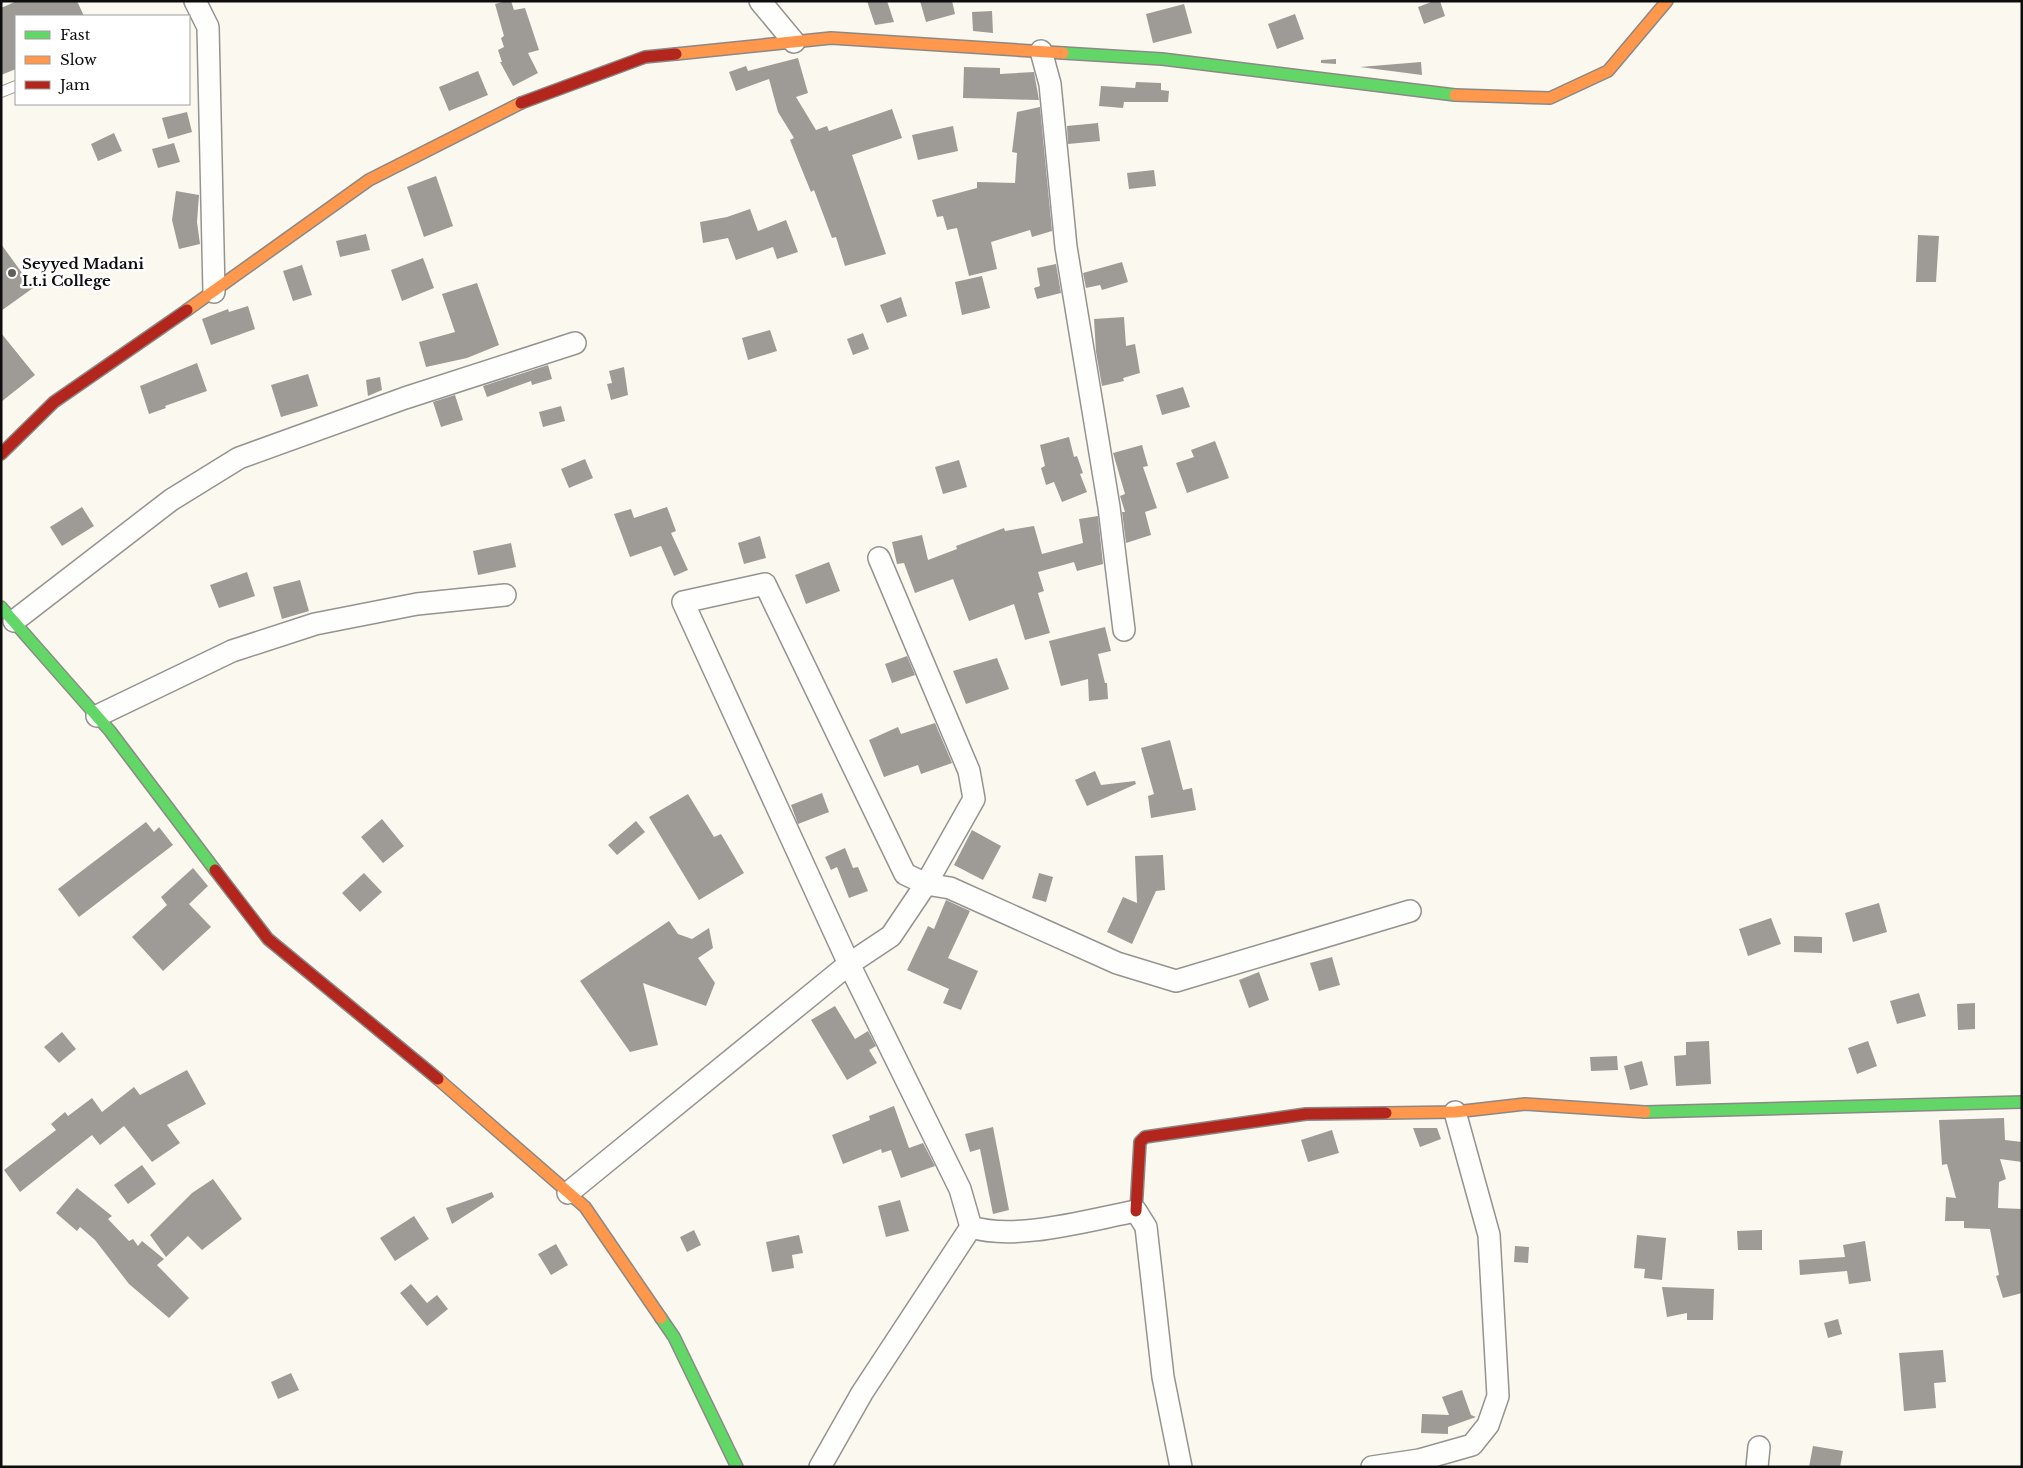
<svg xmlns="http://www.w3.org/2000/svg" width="2023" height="1468" font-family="'Libre Baskerville',serif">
  <rect width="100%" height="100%" fill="#fbf8f0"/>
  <!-- building -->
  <path fill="#9e9a96" d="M17 1H77L84 16H16V69L1 75V8Z
    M506 1H511L514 10 525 8 539 50 528 53 538 73 513 86 500 62H502L498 50 504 47 501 38 504 36 495 4Z
    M867 1H887L894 22 875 25Z
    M920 1H952L955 14 926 22Z
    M1434 1H1440L1445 16 1424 24 1418 7Z
    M1184 4 1192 33 1153 43 1146 14Z
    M992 11 993 33 973 31 972 12Z
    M1295 14 1304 39 1277 49 1268 24Z
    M798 58 808 93 796 97 816 130 827 126 829 131 892 109 902 138 852 155 886 254 845 266 836 237 832 238 814 190 811 192 802 170 790 140 794 138 778 112 769 79 736 91 729 72 746 66 748 71Z
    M1336 59V64L1321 63V60Z
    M1421 62 1422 75 1360 67Z
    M964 67 1000 68V74L1034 72 1039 100 963 98Z
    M478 71 488 95 449 111 439 87Z
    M1136 82 1161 83V90L1169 91 1168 102H1124L1123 108 1099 106 1101 86 1135 88Z
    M1040 107 1052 231 1032 237 1030 230 991 242 997 269 969 276 957 228 947 230 943 216 937 217 932 200 977 188V182L1015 183 1017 153 1012 152 1017 112Z
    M187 112 192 132 168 139 162 118Z
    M1098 123 1100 141 1068 144 1067 126Z
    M953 126 958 151 918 160 912 135Z
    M114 133 122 151 98 161 91 144Z
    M174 143 180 162 158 168 152 149Z
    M1154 170 1156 186 1129 189 1127 173Z
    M436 176 453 226 424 237 407 187Z
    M176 191 199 195 197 222 200 244 179 249 172 220Z
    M750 209 758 231 786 220 798 252 777 259 773 247 736 260 728 238 703 243 700 222 727 217Z
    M366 234 370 250 340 257 336 241Z
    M1918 235 1939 236 1936 282H1916Z
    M1 244 33 288 1 311Z
    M423 258 434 288 402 301 391 270Z
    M1122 262 1128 282 1102 290 1100 285 1086 288 1083 273Z
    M1056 264 1061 293 1037 299 1034 288 1040 286 1037 268Z
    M302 265 312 295 293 301 283 271Z
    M982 276 990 308 962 315 955 282Z
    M477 283 499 345 467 358 426 367 419 342 455 332 442 294Z
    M901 297 907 316 887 323 880 305Z
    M248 306 255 329 211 345 202 319 228 309 229 312Z
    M1124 317 1126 346 1135 344 1140 373 1123 378 1124 381 1102 386 1096 352 1094 319Z
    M770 330 777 351 748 360 742 338Z
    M1 333 35 375 1 402Z
    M863 333 869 349 853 355 847 339Z
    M197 363 207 391 165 406 166 408 149 414 140 386Z
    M548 365 552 379 532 385 531 381 487 397 483 386Z
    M624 367 628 395 611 400 607 384 612 383 609 371Z
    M308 374 318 406 281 417 271 385Z
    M380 377 382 390 368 396 366 380Z
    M1183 387 1190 407 1162 415 1156 395Z
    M455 395 463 420 441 427 433 402Z
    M561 406 565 421 543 427 539 412Z
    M1069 437 1074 457 1077 456 1083 473 1080 474 1087 492 1062 502 1054 482 1046 485 1041 468 1045 466 1040 445Z
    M1215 441 1229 478 1187 493 1176 463 1194 457 1191 450Z
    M1142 445 1148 466 1143 467 1157 508 1145 512 1151 535 1126 543 1122 512H1125L1120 496 1125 494 1113 453Z
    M585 459 593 478 569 488 561 469Z
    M959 460 967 487 943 494 935 467Z
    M82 507 94 526 62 546 50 527Z
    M667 507 676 531 671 533 688 570 674 576 661 546 630 557 614 514 631 509 634 518Z
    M1098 516 1103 564 1077 571 1074 562 1038 572 1044 591 1038 593 1050 633 1025 640 1014 604 969 621 953 579 915 593 904 563 897 564 892 542 922 535 928 560 957 549 956 546 1004 528 1005 531 1034 526 1042 554 1083 543 1079 519Z
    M760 536 766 558 744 564 738 543Z
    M511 543 516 567 478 575 473 551Z
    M829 562 840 591 806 604 795 575Z
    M247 572 255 596 219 608 210 585Z
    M300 580 309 611 282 619 273 587Z
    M1105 627 1111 651 1098 654 1105 683H1107L1108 699 1089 701 1088 679 1061 686 1049 641Z
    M907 656 915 675 892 683 885 664Z
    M997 658 1009 689 966 704 953 671Z
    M935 723 952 763 921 774 918 765 884 777 869 740 898 727 901 734Z
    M1170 740 1183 790 1192 788 1196 810 1151 818 1148 796 1154 794 1141 748Z
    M1095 771 1101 785 1135 781 1136 784 1087 806 1075 780Z
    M822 793 829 812 798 824 791 805Z
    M688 794 714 837 721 834 744 873 699 900 649 817Z
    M382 819 404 846 383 863 361 837Z
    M636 821 645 832 617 855 608 845Z
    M146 822 154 832 159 827 173 845 79 917 58 889Z
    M972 830 1001 846 983 880 954 865Z
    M845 848 853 868 858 867 868 891 849 898 837 867 831 870 825 857Z
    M1163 855 1165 890 1156 891 1132 944 1107 932 1123 897 1137 903 1135 856Z
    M193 868 208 886 189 904 211 927 163 971 132 937 167 905 161 897Z
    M364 873 382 892 360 912 342 893Z
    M1039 873 1053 877 1046 902 1032 898Z
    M946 900 970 911 948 958 978 971 961 1010 943 1003 949 989 907 970 928 926 934 929Z
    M1879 903 1887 932 1853 942 1845 913Z
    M1771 918 1781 944 1748 956 1739 929Z
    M669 921 678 934 692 939 709 928 713 948 698 958 715 983 706 1006 643 983 658 1045 630 1052 580 981Z
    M1794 936 1822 937V953L1794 952Z
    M1332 957 1340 985 1319 991 1310 963Z
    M1259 972 1269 1000 1249 1008 1239 980Z
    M1919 993 1926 1016 1897 1024 1890 1001Z
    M1975 1003V1029L1958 1030 1957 1004Z
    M835 1006 855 1039 868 1031 876 1046 869 1050 877 1063 847 1080 811 1020Z
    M62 1032 76 1049 59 1063 44 1047Z
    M1709 1041 1711 1084 1676 1086 1674 1056 1686 1055V1042Z
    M1868 1041 1877 1066 1857 1074 1848 1048Z
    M1617 1056 1618 1070 1591 1071 1590 1057Z
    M1642 1061 1648 1085 1630 1090 1624 1066Z
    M187 1070 206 1104 167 1125 180 1143 152 1162 124 1126 100 1145 92 1135 20 1192 4 1170 56 1130 51 1124 65 1112 68 1116 92 1098 102 1112 134 1087 140 1095Z
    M894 1106 909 1148 923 1143 935 1166 901 1178 891 1150 882 1153 881 1149 843 1164 832 1135 870 1120 869 1116Z
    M2004 1118 2005 1140 2022 1142V1162L2000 1159 2006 1179 1999 1182 1998 1208 2022 1209V1293L2003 1298 1996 1276 1999 1275 1990 1229 1964 1228V1221H1945L1946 1197 1956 1198 1947 1164 1942 1165 1939 1120Z
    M993 1127 1009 1210 993 1214 980 1149 970 1152 965 1134Z
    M1413 1128H1437L1441 1139 1420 1147Z
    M1332 1130 1339 1153 1308 1162 1301 1140Z
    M142 1165 156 1184 128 1204 114 1185Z
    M213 1179 242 1219 202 1250 188 1236 166 1257 150 1235 192 1193Z
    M77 1188 112 1216 108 1219 129 1241 133 1239 138 1246 142 1241 164 1259 157 1265 189 1298 169 1318 129 1284 95 1240 80 1227 77 1231 56 1213Z
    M492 1192 494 1197 452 1224 446 1208Z
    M900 1200 909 1231 886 1237 878 1206Z
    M414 1216 429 1239 395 1261 380 1238Z
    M694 1230 701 1245 687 1252 680 1237Z
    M1762 1230V1250H1738L1737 1231Z
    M799 1235 803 1253 792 1255 794 1268 772 1272 766 1242Z
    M1637 1235 1666 1238 1662 1280 1644 1278 1645 1269 1634 1268Z
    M1865 1241 1871 1281 1849 1284 1847 1271 1800 1275 1799 1260 1845 1257 1843 1245Z
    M556 1244 568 1265 551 1275 538 1254Z
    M1515 1246 1529 1247 1528 1263 1514 1262Z
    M411 1284 427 1303 437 1295 448 1309 427 1326 400 1293Z
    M1662 1287 1714 1289 1713 1320H1687V1313L1667 1317Z
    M1838 1319 1842 1334 1828 1338 1824 1323Z
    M1943 1350 1946 1382 1934 1383 1936 1408 1904 1411 1899 1353Z
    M291 1373 299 1390 278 1399 271 1382Z
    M1462 1390 1471 1415 1476 1417 1448 1427V1434L1421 1433 1422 1414 1449 1415 1442 1397Z
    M1813 1446 1843 1451 1840 1467H1809Z"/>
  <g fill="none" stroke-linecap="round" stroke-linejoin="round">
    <!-- lane casing -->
    <g stroke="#94938f" stroke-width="12">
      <path id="lane" d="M1 92 16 86"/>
    </g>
    <!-- street casing -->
    <g stroke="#94938f" stroke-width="24">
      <path id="street" d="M195 1 208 27 214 292
        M760 1 794 42
        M1041 51 1050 84 1066 247 1109 507 1124 630
        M14 621 171 500 239 458 405 398 575 343
        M97 716 232 651 315 624 417 604 505 595
        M568 1193 849 964 891 936 926 884 974 799 969 771 879 558
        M971 1227C1017 1241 1088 1220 1136 1211L1146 1227 1163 1377 1181 1467
        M820 1467 862 1393 971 1227 960 1189 849 964 683 602 765 584 905 874 926 884 950 888 1117 963 1176 981 1410 911
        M1372 1467 1419 1460 1472 1445 1488 1425 1498 1396 1489 1235 1455 1112
        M1757 1467 1759 1447"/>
    </g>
    <!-- fast casing -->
    <g stroke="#8b8986" stroke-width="14">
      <path id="fast" d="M1063 53 1162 59 1455 95
        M1 607 110 731 215 870
        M1645 1112 2022 1102
        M661 1318 674 1337 737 1467"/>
    </g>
    <!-- slow casing -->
    <g stroke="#8b8986" stroke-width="14">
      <path id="slow" d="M676 54 831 38 1063 53
        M1455 95 1550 98 1608 71 1667 1
        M187 310 369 180 521 103
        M438 1079 585 1207 661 1318
        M1386 1113 1455 1112 1525 1104 1645 1112"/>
    </g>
    <!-- jam casing -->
    <g stroke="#8b8986" stroke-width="14">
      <path id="jam" d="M521 103 645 57 676 54
        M1 454 54 402 187 310
        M215 870 268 939 438 1079
        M1136 1211 1140 1142 1145 1137 1306 1114 1386 1113"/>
    </g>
    <!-- lane -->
    <use href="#lane" stroke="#fefefd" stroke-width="10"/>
    <!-- street -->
    <use href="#street" stroke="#fefefd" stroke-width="21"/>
    <!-- fast -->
    <use href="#fast" stroke="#63d668" stroke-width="11"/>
    <!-- slow -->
    <use href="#slow" stroke="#ff974d" stroke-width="11"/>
    <!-- jam -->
    <use href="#jam" stroke="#b3261e" stroke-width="11"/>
  </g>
  <!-- markers -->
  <circle fill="#605f5c" stroke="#fff" stroke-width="2" cx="12" cy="273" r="5"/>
  <g text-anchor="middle" stroke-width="5" stroke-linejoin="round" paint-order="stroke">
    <!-- poi labels -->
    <g font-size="15" font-weight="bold" fill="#0d0d0d" stroke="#fff" text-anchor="start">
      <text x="22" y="269">Seyyed Madani<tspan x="22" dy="17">I.t.i College</tspan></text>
    </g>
  </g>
  <!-- border -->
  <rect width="2023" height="1468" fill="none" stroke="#0d0d0d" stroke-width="5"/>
  <!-- legend -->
  <rect x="15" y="15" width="175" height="90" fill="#ffffff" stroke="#9e9e9e"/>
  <rect x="25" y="31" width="25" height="8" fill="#63d668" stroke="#9e9e9e"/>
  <text x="60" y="40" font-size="15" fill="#0d0d0d">Fast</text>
  <rect x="25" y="56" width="25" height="8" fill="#ff974d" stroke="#9e9e9e"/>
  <text x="60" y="65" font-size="15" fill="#0d0d0d">Slow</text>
  <rect x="25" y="81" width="25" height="8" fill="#b3261e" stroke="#9e9e9e"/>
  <text x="60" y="90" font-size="15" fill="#0d0d0d">Jam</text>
</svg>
